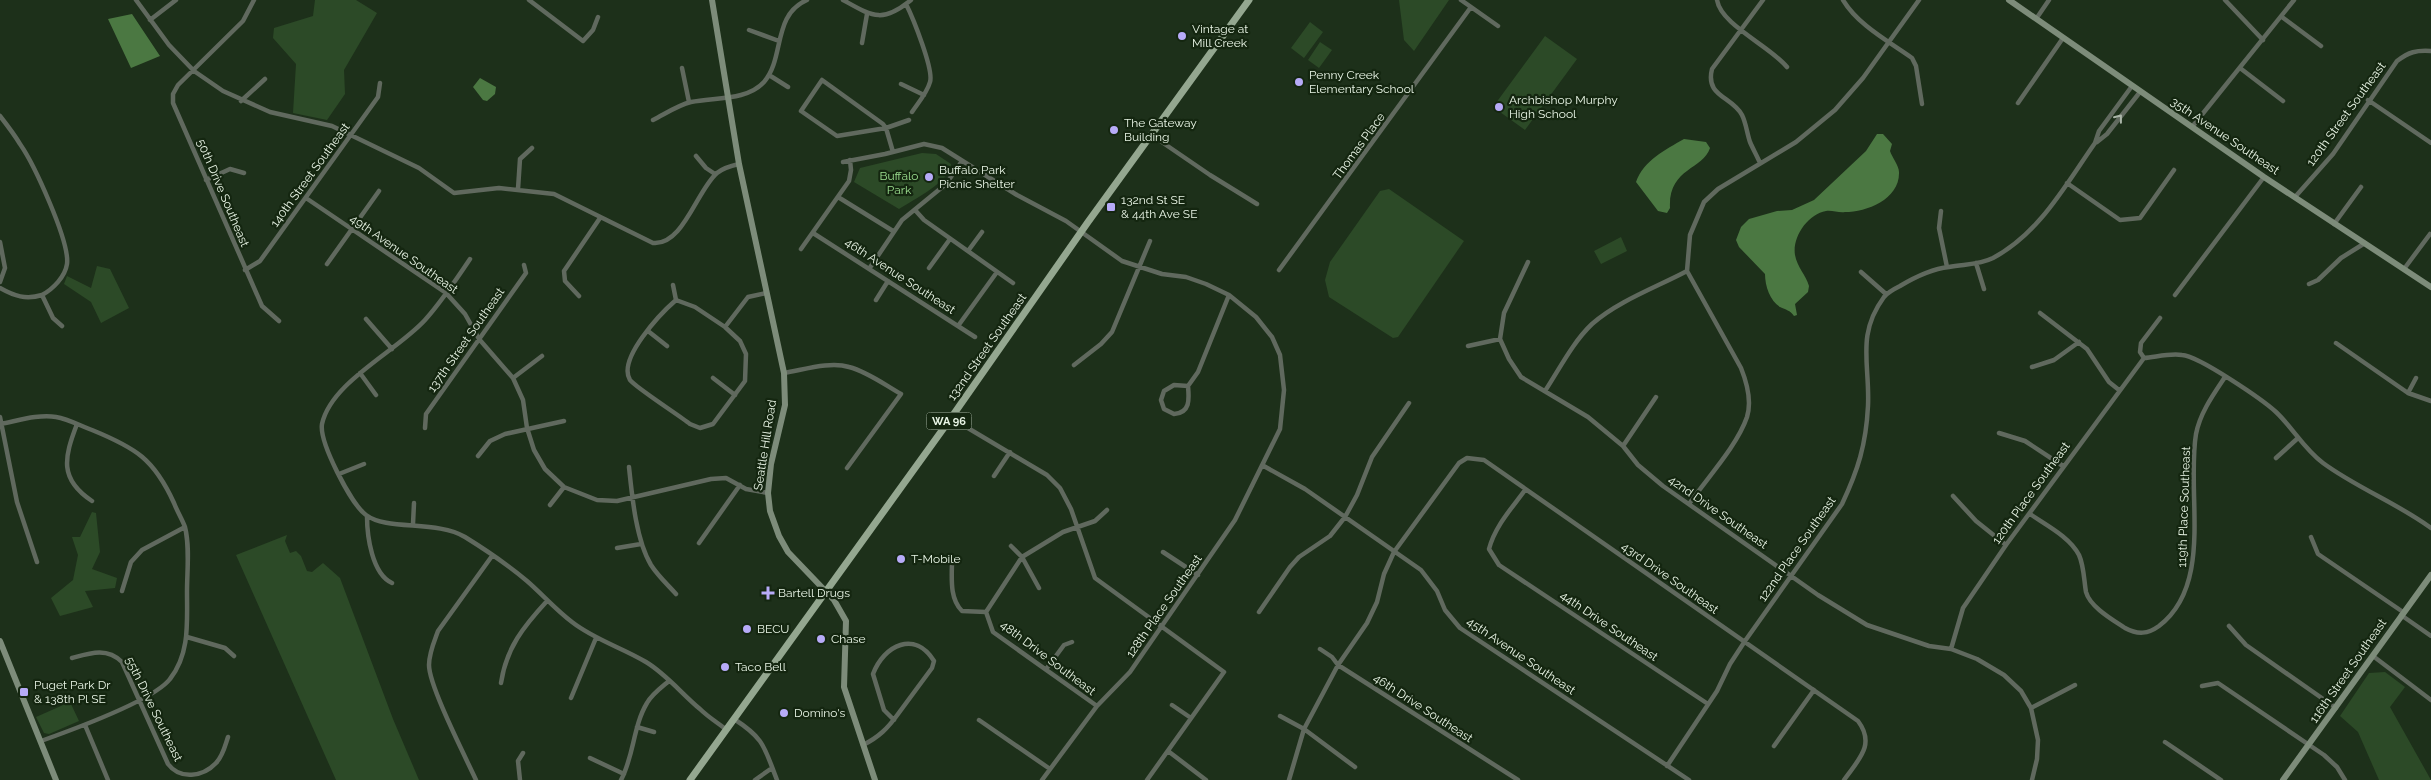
<svg xmlns="http://www.w3.org/2000/svg" width="2431" height="780" font-family="Raleway,sans-serif">
  <rect width="100%" height="100%" fill="#1d301a"/>
  <!-- green -->
  <path fill="#2c4a27" d="M315 0H356L377 13 344 70 345 94 327 120 293 113 296 64 273 38 274 28 313 16Z
    M1399 0H1449L1414 51 1404 40Z
    M1310 22 1323 32 1304 58 1291 48Z
    M1545 36 1577 59 1525 130 1493 107Z
    M1320 42 1332 50 1319 68 1308 60Z
    M922 153 936 154 951 164C951 181 913 200 899 209L854 182 860 168Z
    M1389 189 1464 241 1398 337 1393 338 1329 297 1325 280 1330 262 1380 191Z
    M1621 237 1627 251 1601 264 1594 251Z
    M97 266 110 269 129 308 101 323 91 302 64 284 67 276 91 288Z
    M92 512 96 513 100 552 92 569 117 578 115 588 85 591 93 607 60 616 51 598 73 580 78 555 72 537H80Z
    M287 535 285 541 290 553 296 551 301 556 307 571 312 572 323 563 340 578 393 719 419 780H336L236 555Z
    M2385 672 2405 687 2390 707 2431 780H2379L2358 732 2340 716 2369 673Z
    M70 702 79 721 49 734 44 733 36 717Z"/>
  <!-- water -->
  <path fill="#4b7842" d="M132 14 160 56 131 68 108 19Z
    M480 78 496 87 495 94 487 101 483 100 473 87Z
    M1877 134H1883L1892 144 1890 151C1892 157 1899 166 1899 172 1900 199 1867 212 1845 212 1839 213 1832 210 1826 211 1808 214 1792 237 1795 255 1797 267 1806 275 1809 286L1808 292 1795 304 1797 315 1794 316C1790 310 1786 310 1780 307 1770 301 1765 286 1765 274L1739 247 1736 240 1741 227 1749 219 1777 211 1792 210 1814 200 1866 151Z
    M1684 139 1706 142 1710 148C1703 170 1668 168 1670 208L1667 213 1658 211 1636 182C1644 160 1665 150 1684 139Z"/>
  <g fill="none" stroke-linecap="round" stroke-linejoin="round">
    <!-- street -->
    <path stroke="#60695e" stroke-width="4.5" d="M136 0 169 45 194 71 223 91 270 112 332 126 419 168 454 193 499 188 554 194 653 243C683 246 697 190 717 173 723 168 730 166 739 164
      M254 0 243 21 178 85 173 94V103L262 306 279 321
      M529 0 583 41 593 30 598 17
      M843 0C872 16 882 24 911 0
      M1461 0 1498 26
      M1717 0C1721 25 1770 46 1787 67
      M1843 0C1858 25 1888 41 1912 58L1916 66 1922 104
      M2225 0 2263 40
      M906 4C913 18 934 70 930 82 927 93 918 103 912 112
      M2282 17 2321 46
      M2036 19 2049 0
      M150 20 176 0
      M749 30 779 41
      M862 43 867 14
      M682 68 689 102
      M2240 68 2283 101
      M769 75 788 87
      M901 84 924 95
      M2368 100 2431 143
      M241 101 265 79
      M2018 103 2063 38
      M0 116C7 125 14 134 20 144 34 164 70 242 67 264 65 277 53 289 42 295L53 318 62 326
      M653 120C665 114 678 105 691 102 714 97 747 101 764 82 785 58 772 15 807 0
      M2192 127 2294 0
      M1153 136 1210 175 1257 204
      M2097 142 2107 134 2140 92
      M893 152 886 128 883 124 822 80 801 111 837 136 886 128 909 120
      M696 156 706 168 715 174
      M843 162 885 154 924 144 942 148 1017 195 1066 221 1122 261 1162 274 1186 277 1206 284 1229 295 1256 317 1272 337 1280 355 1284 390 1280 429 1235 520 1130 672 1097 706 1042 780
      M1760 163C1757 156 1753 149 1750 142 1747 133 1746 123 1742 115 1732 96 1705 97 1712 69L1763 0
      M206 180 230 169 244 173
      M2067 183 2120 220 2140 218 2174 170
      M518 189 520 159 532 148
      M838 197 893 231
      M2295 197 2333 154 2397 61C2409 52 2416 50 2431 51
      M306 198 446 293 465 314 479 339 513 378 523 400 527 428 534 450 545 469 564 487 597 500 617 501 711 479 726 478 746 489 768 493
      M915 210 924 220 1013 283
      M1941 211 1939 228 1947 267
      M2334 224 2361 187
      M813 233 975 337
      M0 242 5 268 0 282
      M801 249 849 181 851 170 850 160
      M968 251 982 232
      M470 259C456 280 442 301 425 320 397 351 331 382 322 424 319 442 351 504 366 515 387 531 437 520 465 537 486 550 508 565 527 581 542 594 556 610 572 622 595 640 621 647 646 662 666 674 682 694 700 709 708 717 718 723 727 730
      M1976 263 1984 289
      M327 264 379 191
      M929 268 950 239
      M869 269 902 220 946 184 962 161
      M2404 269 2430 234
      M245 270 260 261 378 97 380 83
      M1279 270 1471 7
      M1687 271 1741 368C1747 383 1752 401 1747 417 1737 446 1707 478 1689 504
      M1861 272 1886 294
      M2309 284 2318 280 2341 258 2365 243
      M673 285 676 300 695 307 725 327 740 341 746 354 745 381 713 424 700 428 690 424C680 416 635 387 630 380 617 359 661 313 676 300
      M0 288C14 296 26 300 42 295
      M2175 295 2264 177
      M579 296 565 281 564 271 600 218
      M876 300 888 281
      M2040 313 2087 349 2109 382 2119 390
      M366 319 392 349
      M958 326 997 272
      M725 327 748 297 766 293
      M648 331 667 346
      M1500 339 1504 313 1528 262
      M2336 343 2408 393 2431 401
      M1468 346 1500 339 1509 359 1521 377 1588 417 1623 446 1638 465 1663 486 1818 595 1867 625 1929 646 1951 649 1977 659 2004 675 2021 691 2031 708 2038 740 2037 759 2032 780
      M2144 358C2156 357 2170 353 2182 355 2199 356 2263 400 2276 412 2293 428 2304 449 2323 463 2357 488 2397 503 2431 528
      M2144 358 2140 352 2141 343 2160 318
      M1074 365 1101 344 1112 332 1150 241
      M2032 367 2054 360 2079 342
      M360 373 376 395
      M784 373C803 370 830 361 849 367 868 372 885 385 901 394L847 468
      M513 378 542 356
      M713 378 735 395
      M1188 386C1189 398 1191 413 1174 414L1164 409 1161 400 1164 391 1174 385 1188 386 1198 372 1229 295
      M1545 391C1560 368 1573 342 1592 324 1618 301 1657 287 1687 271L1690 235 1704 202 1718 189 1796 142 1835 110 1863 78 1919 0
      M2408 393 2416 378
      M0 417 17 502 37 562
      M951 418 1047 475 1060 488 1071 509 1095 578 1224 672 1147 780
      M0 424C17 421 38 414 56 417 68 419 81 426 92 430 136 448 154 459 174 503 177 511 182 519 185 527 190 547 187 571 187 592 187 622 190 654 170 679 154 700 69 731 41 741
      M77 424C64 458 59 479 92 501
      M425 428 426 414 526 273 524 265
      M1999 433 2025 441 2063 466
      M1623 446 1656 397
      M478 456 490 441 505 434 564 421
      M2276 458 2298 438
      M1262 465 1305 489 1421 570 1437 591 1445 610 1460 628 1689 780
      M629 467C632 496 636 540 651 565 658 576 668 585 676 594
      M339 474 364 464
      M994 476 1010 452
      M1525 490C1512 508 1495 526 1489 549L1499 565 1708 704
      M1953 496 1976 521 2006 545
      M550 505 564 487
      M2030 514C2046 525 2070 537 2079 555 2084 566 2084 581 2086 592 2090 607 2113 620 2125 628 2138 635 2148 634 2159 626 2214 584 2186 494 2196 434 2200 413 2213 395 2225 377
      M367 516C367 536 372 574 392 583
      M413 524 414 503
      M2311 537 2318 554 2403 612
      M699 543 740 485
      M1011 546 1022 557 1039 588
      M617 548 641 544
      M1163 552 1198 575
      M952 559C952 577 949 598 962 611L986 612 993 632 1097 706
      M122 591 131 562 142 550 185 527
      M986 612 1022 557 1063 532 1095 521 1107 510
      M1259 612 1290 567 1299 557 1330 536 1345 517 1357 495 1372 457 1409 403
      M2401 615 2431 636
      M2229 626 2246 645 2336 708
      M187 637 225 648 234 656
      M1320 649 1332 657 1338 665 1518 780
      M1951 649 1963 608 2006 545 2144 358
      M2373 656 2431 700
      M72 658C90 653 107 647 122 662L168 764C180 780 203 777 216 763 223 756 225 746 228 737
      M1047 668 1064 645 1072 642
      M501 683C506 648 524 626 547 601
      M2202 686 2218 683 2324 755 2337 767 2345 780
      M571 698 596 638
      M1172 705 1191 718
      M2031 708 2075 685
      M1280 716 1304 729 1355 767
      M734 719C765 739 764 747 777 780
      M979 720 1050 769
      M85 725 108 780
      M637 727 654 732
      M2165 742 2221 780
      M863 745C879 737 888 728 898 714L932 668 934 661C915 630 884 645 873 674L884 710 894 720
      M1774 746 1814 690
      M1168 751 1206 780
      M590 758 624 774
      M1667 766 1717 691 1730 664 1745 641 1842 504C1858 470 1866 445 1868 406 1870 364 1856 335 1884 297 1888 292 1894 289 1900 286 1915 277 1931 269 1949 267 1964 264 1979 265 1993 258 2040 233 2066 184 2095 143L2099 131 2132 86
      M476 780C465 756 429 686 429 665 429 653 434 642 438 631L492 556
      M520 780 518 761 523 753
      M621 780C634 756 633 726 647 703 652 694 662 687 669 681
      M755 780 772 768
      M1289 780 1304 729 1338 665 1367 623 1377 602 1384 574 1394 552 1459 463 1467 458 1484 460 1858 721C1876 745 1858 760 1844 780"/>
    <!-- secondary -->
    <path stroke="#7d8c7a" stroke-width="6" d="M712 0 739 164 784 373 785 405 771 464 768 493 770 511 779 536 788 552 834 600 846 621 844 687 875 780
      M2009 0 2264 177 2431 287
      M0 641 56 780
      M2283 780 2431 575"/>
    <!-- primary -->
    <path stroke="#94a790" stroke-width="7" d="M690 780 951 418 1088 222 1249 0"/>
  </g>
  <!-- one-way arrows -->
  <defs><path id="oneway-chevron" d="M-2-3.5L2.5 0L-2 3.5" fill="none" stroke-width="1.6" stroke-linecap="round" stroke-linejoin="round" transform="scale(1.25)"/></defs>
  <use stroke="#abb6a9" href="#oneway-chevron" transform="translate(2119 118) rotate(-52)"/>
  <!-- markers -->
  <g fill="#b7abf8" stroke="#142610" stroke-width="2">
    <circle cx="1182" cy="36" r="5"/>
    <circle cx="1299" cy="82" r="5"/>
    <circle cx="1499" cy="107" r="5"/>
    <circle cx="1114" cy="130" r="5"/>
    <circle cx="929" cy="177" r="5"/>
    <rect x="1106" y="202" width="10" height="10" rx="2.5"/>
    <circle cx="901" cy="559" r="5"/>
    <path d="M765.5 585.5h5v5h5v5h-5v5h-5v-5h-5v-5h5z"/>
    <circle cx="747" cy="629" r="5"/>
    <circle cx="821" cy="639" r="5"/>
    <circle cx="725" cy="667" r="5"/>
    <rect x="19" y="687" width="10" height="10" rx="2.5"/>
    <circle cx="784" cy="713" r="5"/>
  </g>
  <g text-anchor="middle" stroke-width="4.5" stroke-linejoin="round" paint-order="stroke">
    <!-- shield labels -->
    <rect fill="#142610" stroke="#a9b7a6" stroke-width="1" x="926.5" y="412.5" width="45" height="17" rx="4"/>
    <g font-size="11" font-weight="bold" fill="#e9f5e6">
      <text x="949" y="425">WA 96</text>
    </g>
    <!-- poi labels -->
    <g font-size="12" fill="#e9f5e6" stroke="#142610" text-anchor="start">
      <text x="1192" y="33">Vintage at<tspan x="1192" dy="14">Mill Creek</tspan></text>
      <text x="1309" y="79">Penny Creek<tspan x="1309" dy="14">Elementary School</tspan></text>
      <text x="1509" y="104">Archbishop Murphy<tspan x="1509" dy="14">High School</tspan></text>
      <text x="1124" y="127">The Gateway<tspan x="1124" dy="14">Building</tspan></text>
      <text x="939" y="174">Buffalo Park<tspan x="939" dy="14">Picnic Shelter</tspan></text>
      <text x="1121" y="204">132nd St SE<tspan x="1121" dy="14">&amp; 44th Ave SE</tspan></text>
      <text x="911" y="563">T-Mobile</text>
      <text x="778" y="597">Bartell Drugs</text>
      <text x="757" y="633">BECU</text>
      <text x="831" y="643">Chase</text>
      <text x="735" y="671">Taco Bell</text>
      <text x="34" y="689">Puget Park Dr<tspan x="34" dy="14">&amp; 138th Pl SE</tspan></text>
      <text x="794" y="717">Domino's</text>
    </g>
    <!-- street labels -->
    <g font-size="12" fill="#e9f5e6" stroke="#142610">
      <text transform="translate(2346 114) rotate(-54)" y="4">120th Street Southeast</text>
      <text transform="translate(2225 136) rotate(34)" y="4">35th Avenue Southeast</text>
      <text transform="translate(1359 146) rotate(-54)" y="4">Thomas Place</text>
      <text transform="translate(310 175) rotate(-54)" y="4">140th Street Southeast</text>
      <text transform="translate(223 193) rotate(67)" y="4">50th Drive Southeast</text>
      <text transform="translate(404 254) rotate(35)" y="4">49th Avenue Southeast</text>
      <text transform="translate(900 276) rotate(33)" y="4">46th Avenue Southeast</text>
      <text transform="translate(466 340) rotate(-55)" y="4">137th Street Southeast</text>
      <text transform="translate(987 347) rotate(-55)" y="4">132nd Street Southeast</text>
      <text transform="translate(765 445) rotate(-81)" y="4">Seattle Hill Road</text>
      <text transform="translate(2031 493) rotate(-54)" y="4">120th Place Southeast</text>
      <text transform="translate(2184 507) rotate(-88)" y="4">119th Place Southeast</text>
      <text transform="translate(1718 512) rotate(35)" y="4">42nd Drive Southeast</text>
      <text transform="translate(1797 549) rotate(-55)" y="4">122nd Place Southeast</text>
      <text transform="translate(1670 578) rotate(35)" y="4">43rd Drive Southeast</text>
      <text transform="translate(1164 606) rotate(-55)" y="4">128th Place Southeast</text>
      <text transform="translate(1609 626) rotate(34)" y="4">44th Drive Southeast</text>
      <text transform="translate(1521 656) rotate(34)" y="4">45th Avenue Southeast</text>
      <text transform="translate(1048 658) rotate(37)" y="4">48th Drive Southeast</text>
      <text transform="translate(2348 671) rotate(-55)" y="4">116th Street Southeast</text>
      <text transform="translate(1423 708) rotate(33)" y="4">46th Drive Southeast</text>
      <text transform="translate(154 709) rotate(64)" y="4">55th Drive Southeast</text>
    </g>
    <!-- park labels -->
    <g font-size="12" fill="#9cde90" stroke="#142610">
      <text x="899" y="180">Buffalo<tspan x="899" dy="14">Park</tspan></text>
    </g>
  </g>
</svg>
